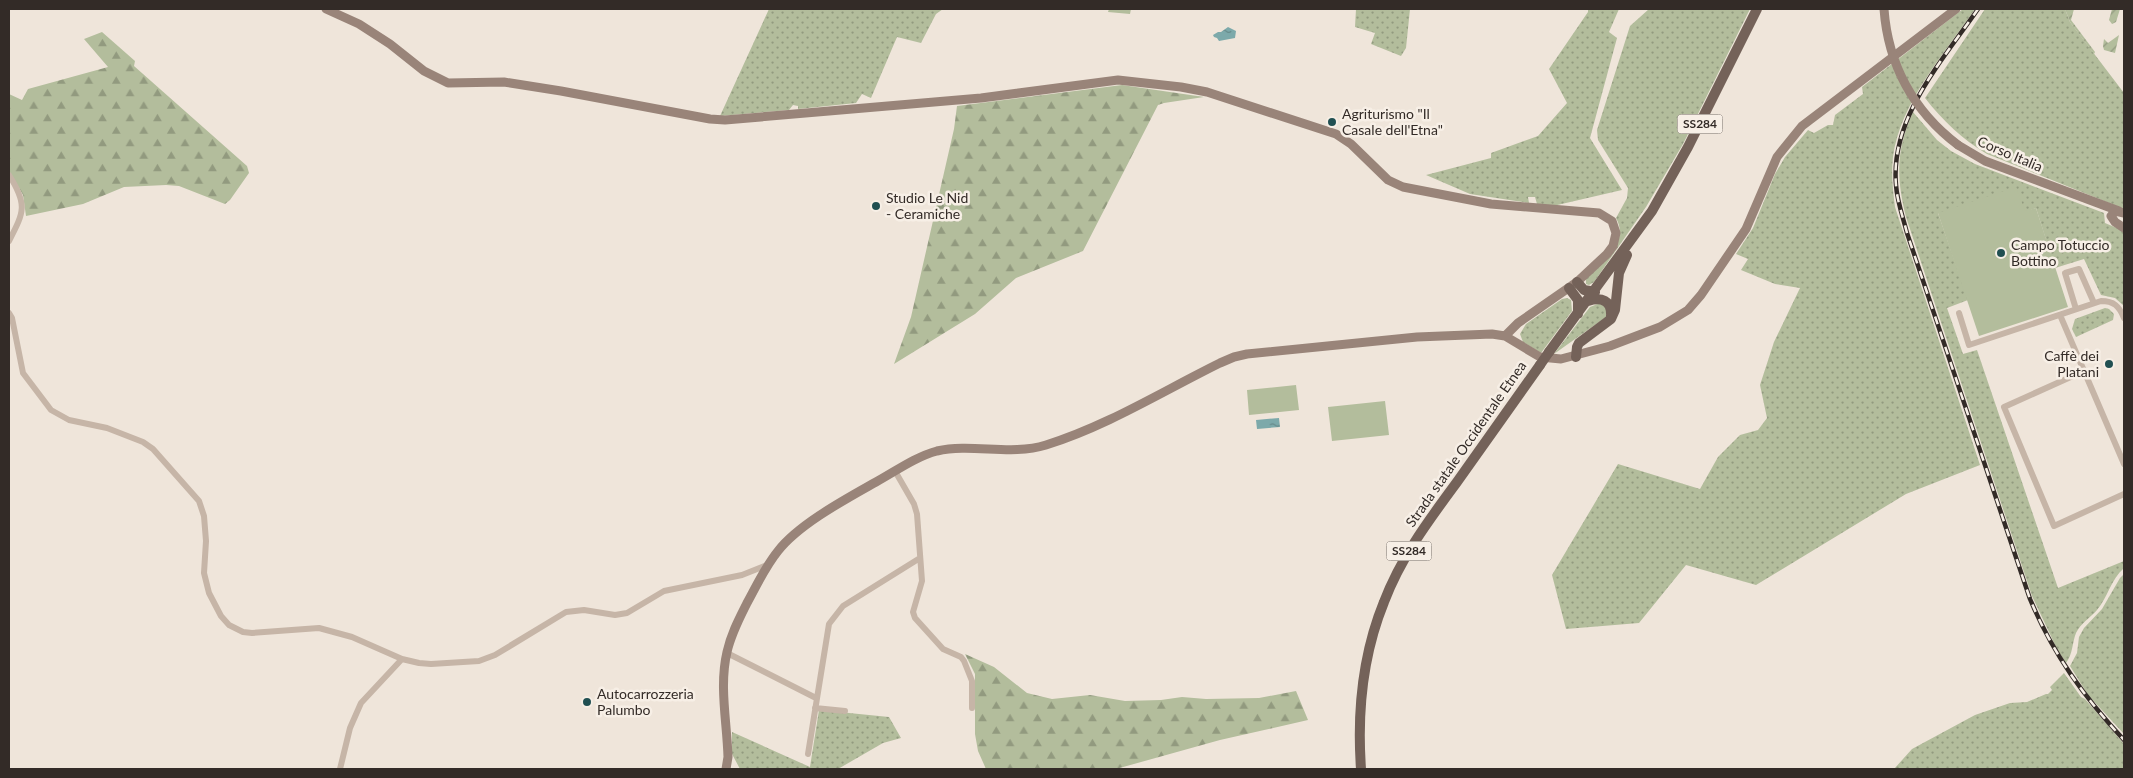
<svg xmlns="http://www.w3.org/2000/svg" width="2133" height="778" font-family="Lato,sans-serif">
  <defs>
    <pattern id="grass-dots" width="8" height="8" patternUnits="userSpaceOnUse" patternTransform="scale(1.25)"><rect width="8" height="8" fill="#b3bd9c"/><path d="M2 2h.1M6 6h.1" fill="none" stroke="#929a7f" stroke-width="1.8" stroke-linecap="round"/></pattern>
    <pattern id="forest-firs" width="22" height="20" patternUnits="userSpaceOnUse" patternTransform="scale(1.25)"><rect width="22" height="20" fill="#b3bd9c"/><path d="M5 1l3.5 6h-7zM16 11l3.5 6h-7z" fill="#929a7f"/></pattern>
    <pattern id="garden-furrows" width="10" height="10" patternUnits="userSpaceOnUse" patternTransform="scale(1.25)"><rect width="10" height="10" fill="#b3bd9c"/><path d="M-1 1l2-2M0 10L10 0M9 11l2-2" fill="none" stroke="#929a7f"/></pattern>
    <pattern id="water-ripples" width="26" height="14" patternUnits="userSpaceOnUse" patternTransform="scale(1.25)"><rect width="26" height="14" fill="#7ca9aa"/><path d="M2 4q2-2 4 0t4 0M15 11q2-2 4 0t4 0" fill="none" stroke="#668a8a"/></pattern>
  </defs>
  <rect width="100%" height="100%" fill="#efe5da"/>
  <!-- grass -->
  <path fill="url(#grass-dots)" d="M769 9H943L936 14 921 43 897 37 871 98 862 94 856 103 798 109V106L793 105 789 110 720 116Z
    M1356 9H1410L1406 48 1401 56 1371 44 1375 33 1355 27Z
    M1588 9H1619L1609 32 1617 38 1590 138 1622 190 1553 206 1537 204 1535 197H1528L1529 203 1470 194 1426 175 1491 158V153L1538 136 1567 103 1549 69 1588 12Z
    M1649 9H1750L1683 144 1646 207 1594 282 1589 285 1586 284V279C1602 263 1630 243 1616 218L1627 198 1628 188 1598 140 1597 130 1630 26Z
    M1963 9H1975C1945 53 1900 103 1893 157 1891 174 1893 191 1895 207L1980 465 1906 494 1756 585 1686 565 1639 623 1566 629 1552 575 1618 464 1700 489 1718 457 1740 435 1758 430 1767 418 1760 385 1774 342 1800 288 1775 284 1741 270 1748 259 1736 254 1753 228 1775 174 1785 157 1808 130 1814 133 1828 125H1833L1835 115 1863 94 1862 87Z
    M1985 9H2065L2070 22 2124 93V209L1987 154C1962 139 1943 121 1925 98Z
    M1913 112 1937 140 1951 151 1975 164 2104 213 2105 223 2124 231V306L2115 298 2101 295 2084 259 2055 268 2036 208 2025 212 1938 213 1968 300 1947 308 1963 354 1977 350 2058 588 2124 561V568C2111 579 2108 597 2097 610 2090 618 2081 623 2076 633 2072 643 2073 654 2066 663L2057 649 2032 596 1906 217C1896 177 1896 150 1913 112Z
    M1567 298 1571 300 1572 311 1541 353 1523 342 1520 334 1526 324 1562 299Z
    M1600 303 1607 307 1606 317 1554 354 1590 307Z
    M2105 308 2109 309 2114 314 2113 320 2076 337 2072 329 2075 319Z
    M2124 574V734L2088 695 2070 666 2077 653 2079 637 2084 628 2102 609 2120 578Z
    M2064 673 2081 697 2085 699 2124 744V769H1894L1912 749 1975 715 2010 703 2027 702 2046 694H2048L2052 690 2050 687Z
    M819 710 889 717 901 738 883 743 838 769H740L732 754V732L810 767Z"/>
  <!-- forest -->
  <path fill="url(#forest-firs)" d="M102 32 135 61 134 66 247 166 249 173 230 200 225 204 179 186 166 185 124 187 83 204 26 216 23 195 9 171V94L22 100 28 89 108 67 84 39Z
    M1122 85 1204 97 1164 103 1158 105 1083 251 1016 278 975 314 894 364 911 317 954 129 957 106Z
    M965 654 994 667 1027 693 1052 699 1090 695 1125 701 1161 700 1182 697 1206 699 1259 698 1296 691 1308 720 1220 740 1116 769H986L978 751 975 734V674Z"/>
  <!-- garden -->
  <path fill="url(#garden-furrows)" d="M2065 9H2074L2071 20 2095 52 2094 54 2070 22Z
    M2112 9H2120L2116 22 2112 24 2109 20Z
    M2119 35 2115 53 2104 50 2103 46 2104 39 2108 43Z"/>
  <!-- pitch -->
  <path fill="#b3bd9c" d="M1109 9H1131L1130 14 1108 12Z
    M2016 187 2025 211 2036 208 2068 307 1979 336 1938 213Z
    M1296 385 1299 410 1249 415 1247 390Z
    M1385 401 1389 435 1332 441 1328 407Z"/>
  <!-- water -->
  <path fill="url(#water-ripples)" d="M1228 27 1236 31 1235 38 1219 41 1217 38 1214 37 1213 35 1218 32H1221Z
    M1279 418 1280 427 1257 429 1256 420Z"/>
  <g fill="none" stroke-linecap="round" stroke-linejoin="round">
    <!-- street -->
    <path stroke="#c6b5a7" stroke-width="6" d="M9 175C28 205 24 212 9 241
      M2076 309 2065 273 2079 269 2094 303
      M9 313 12 318 23 373 51 410 69 420 107 428 143 442 153 449 199 501 204 516 206 541 204 573 209 593 221 616 229 625 243 632 252 633 319 628 352 637 402 659 419 663 431 664 479 661 495 655 566 612 584 610 615 615 627 613 664 591 742 575 767 565
      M1959 313 1969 345 2101 301C2114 301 2119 306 2124 318
      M2060 315 2124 464
      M2084 371 2004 407 2054 526 2124 494
      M895 471 914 504 917 514 922 581 913 612 915 618 943 649 961 657 964 661 972 681V708
      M727 653 816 698
      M815 708 845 711
      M808 754 829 624 843 606 920 558
      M340 769 350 728 361 703 402 659"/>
    <!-- secondary -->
    <path stroke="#998479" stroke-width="9" d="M326 9 359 24 390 44 424 71 448 83 504 82 561 91 710 119 725 120 981 98 1118 80 1181 87 1207 92 1336 134 1351 144 1388 180 1403 187 1491 204 1599 213 1612 221 1616 233 1613 246 1607 254 1577 282 1518 323 1505 336
      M1958 145 1985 161 2119 211
      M2124 213 2115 211 2111 216 2115 222 2124 228
      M726 769 728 757C727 722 719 686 727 652 731 634 739 619 747 603 757 585 765 567 778 551 799 524 846 499 876 482 896 471 915 457 937 451 972 443 1011 456 1046 445 1107 426 1163 391 1220 363L1234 357 1247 354 1417 337 1492 334 1505 336 1540 357 1561 359 1610 346 1660 327 1688 310 1701 295 1746 229 1777 157 1802 126 1956 9"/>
    <!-- primary -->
    <path stroke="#746259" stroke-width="10" d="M1577 282 1584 290 1595 292
      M1569 288 1578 300V314
      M1588 301C1601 297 1612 300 1611 316
      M1549 352 1652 211 1688 147 1757 9
      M1576 357 1577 347 1579 343 1611 319 1615 310 1619 273 1627 255
      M1361 769C1357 712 1362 656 1384 602 1401 557 1429 520 1457 482 1485 443 1512 404 1540 365"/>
    <!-- rail casing -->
    <g stroke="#332b27" stroke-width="4.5">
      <path id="rail" d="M1978 9C1942 61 1890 118 1896 185 1897 201 1903 217 1907 233L2030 599C2053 654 2084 697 2124 740"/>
    </g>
    <!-- rail -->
    <use href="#rail" stroke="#f7efe6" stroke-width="2.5" stroke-dasharray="8" stroke-linecap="butt"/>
    <!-- secondary-bridge -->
    <path stroke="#998479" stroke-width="9" d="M1884 9C1888 64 1913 111 1958 145"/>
    <!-- primary-bridge -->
    <path stroke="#746259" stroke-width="10" d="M1540 365 1549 352"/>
  </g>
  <!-- markers -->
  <g fill="#204f51" stroke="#f7efe6" stroke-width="2">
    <circle cx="1332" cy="122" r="5"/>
    <circle cx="876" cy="206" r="5"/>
    <circle cx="2001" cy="253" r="5"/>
    <circle cx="2109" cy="364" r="5"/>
    <circle cx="587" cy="702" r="5"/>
  </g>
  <g text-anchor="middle" stroke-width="5" stroke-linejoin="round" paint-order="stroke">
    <!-- shield labels -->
    <g fill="#f7efe6" stroke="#6e6660" stroke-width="1">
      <rect x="1677.5" y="114.5" width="45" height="19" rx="4"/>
      <rect x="1386.5" y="541.5" width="45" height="19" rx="4"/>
    </g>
    <g font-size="12" font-weight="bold" fill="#332b27">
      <text x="1700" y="128">SS284</text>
      <text x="1409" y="555">SS284</text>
    </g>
    <!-- poi labels -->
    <g font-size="14" fill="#332b27" stroke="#f7efe6" text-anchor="start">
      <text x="1342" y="119">Agriturismo "Il<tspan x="1342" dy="16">Casale dell'Etna"</tspan></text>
      <text x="886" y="203">Studio Le Nid<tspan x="886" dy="16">- Ceramiche</tspan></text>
      <text x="2011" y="250">Campo Totuccio<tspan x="2011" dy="16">Bottino</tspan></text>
      <text x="2099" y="361" text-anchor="end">Caffè dei<tspan x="2099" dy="16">Platani</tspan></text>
      <text x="597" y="699">Autocarrozzeria<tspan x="597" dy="16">Palumbo</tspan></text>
    </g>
    <!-- street labels -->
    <g font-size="14" fill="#332b27" stroke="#f7efe6">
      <text transform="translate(2010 154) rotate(23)" y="5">Corso Italia</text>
      <text transform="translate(1466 444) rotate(-55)" y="5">Strada statale Occidentale Etnea</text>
    </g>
  </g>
  <!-- border -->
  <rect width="2133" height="778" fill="none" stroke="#332b27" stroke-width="20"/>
</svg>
